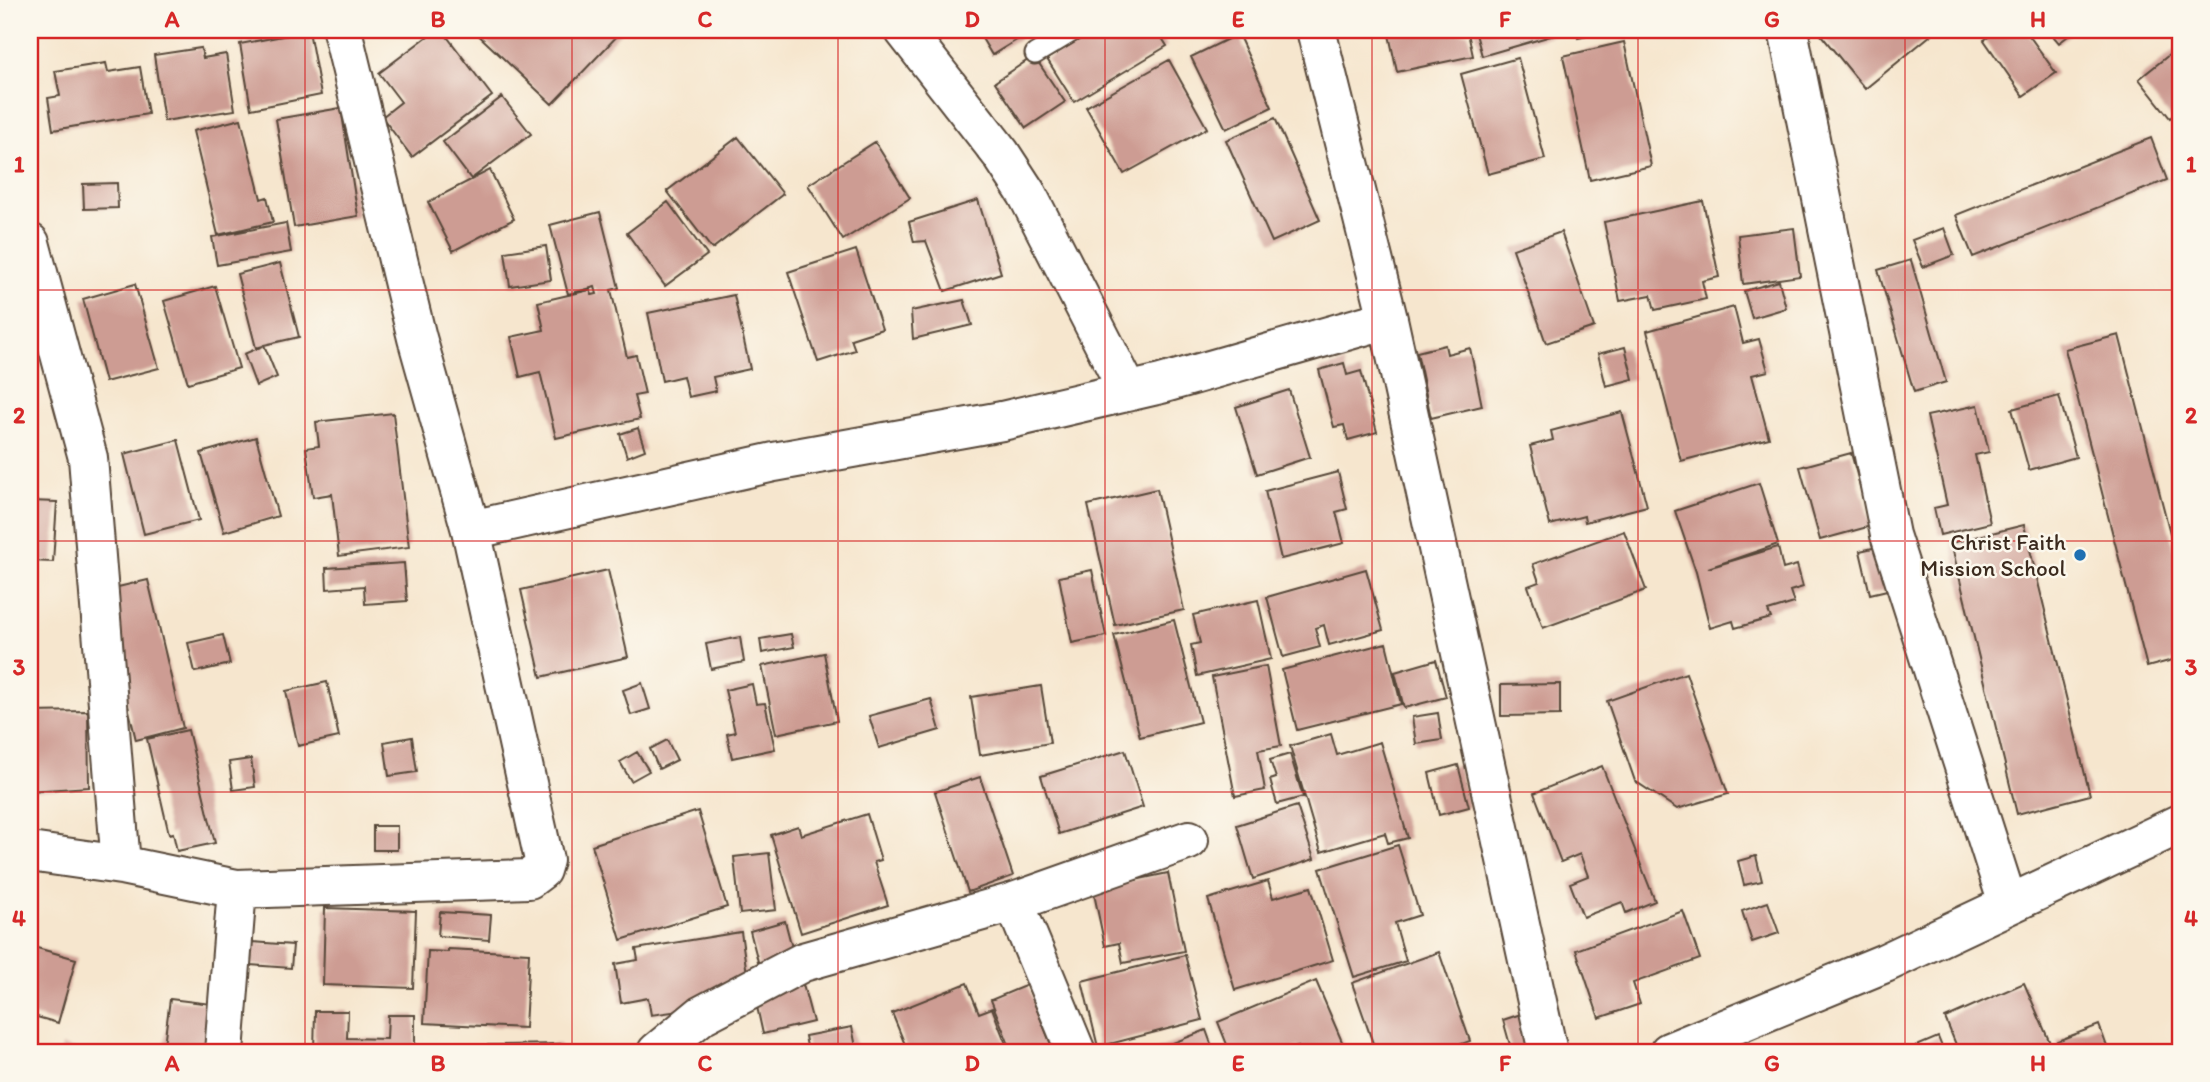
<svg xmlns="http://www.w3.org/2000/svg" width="2210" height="1082" font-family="Itim,sans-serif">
  <rect width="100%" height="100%" fill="#fbf7ec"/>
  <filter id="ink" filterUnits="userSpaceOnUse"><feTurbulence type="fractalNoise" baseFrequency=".0143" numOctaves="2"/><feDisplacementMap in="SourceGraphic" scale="14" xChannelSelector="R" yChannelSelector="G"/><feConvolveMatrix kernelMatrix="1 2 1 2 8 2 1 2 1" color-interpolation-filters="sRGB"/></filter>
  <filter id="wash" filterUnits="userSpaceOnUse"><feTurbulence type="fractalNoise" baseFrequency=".00686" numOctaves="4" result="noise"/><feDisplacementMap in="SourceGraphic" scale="28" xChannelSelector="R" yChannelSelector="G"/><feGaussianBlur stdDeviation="1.57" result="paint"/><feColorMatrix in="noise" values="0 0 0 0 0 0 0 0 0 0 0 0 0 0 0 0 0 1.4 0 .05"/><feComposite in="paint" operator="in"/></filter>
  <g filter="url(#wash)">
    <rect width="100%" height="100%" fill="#f6e6ce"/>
    <g id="blocks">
      <!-- building -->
      <path fill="#cd9c93" d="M436 30H442L492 96 412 157 382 117 401 102 379 73Z
        M473 30H623L552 104Z
        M977 30H1033L992 55Z
        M1095 30H1157L1167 46 1074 102 1047 59Z
        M1388 30H1445L1446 34 1468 33 1473 56 1397 72Z
        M1475 30H1560L1561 33 1482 56Z
        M1576 30H1610V31L1578 38Z
        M1817 30H1937L1865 89Z
        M1999 30H2025L2056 73 2023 96 1984 40Z
        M2048 30H2076L2059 43Z
        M309 31 321 95 251 109 240 44Z
        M1238 34 1272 107 1226 129 1191 57Z
        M1624 42 1651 166 1590 180 1563 56Z
        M2180 46V110L2170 118 2139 79Z
        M201 48 203 58 226 54 235 110 164 121 154 55Z
        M1034 56 1065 102 1026 128 995 82Z
        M1518 58 1545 159 1488 174 1461 74Z
        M1169 60 1207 128 1124 174 1086 107Z
        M106 63 108 72 140 67 148 114 53 130 48 98 60 96 55 71Z
        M502 97 531 134 471 179 443 142Z
        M341 108 358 216 294 227 276 119Z
        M1275 118 1320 220 1272 242 1226 140Z
        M241 119 261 199 267 197 273 222 218 235 193 131Z
        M738 137 783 194 712 249 667 191Z
        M2151 138 2167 180 1973 257 1956 215Z
        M875 142 910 198 843 240 808 185Z
        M490 170 514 219 453 251 428 202Z
        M117 183 118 208 84 209 83 184Z
        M978 200 1001 273 945 291 926 241 914 242 909 222Z
        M1703 201 1719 277 1702 281 1706 299 1655 310 1651 295 1620 301 1604 222Z
        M668 202 707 255 665 286 627 233Z
        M600 212 619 288 611 290 627 357 636 355 645 394 634 396 640 419 556 438 540 372 520 377 511 337 544 330 538 302 590 290 592 295 597 294 595 287 568 294 550 225Z
        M286 223 291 252 217 265 212 237Z
        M1794 228 1800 276 1743 284 1738 235Z
        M1944 228 1954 255 1923 267 1912 240Z
        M1561 232 1594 327 1546 343 1513 249Z
        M546 246 551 280 510 286 505 252Z
        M856 250 882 329 851 339 855 350 818 362 788 272Z
        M1911 260 1946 382 1914 392 1878 270Z
        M280 263 299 337 264 345 277 377 256 386 244 354 263 346 256 348 237 274Z
        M1779 281 1786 308 1752 318 1744 291Z
        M135 284 159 368 105 382 83 299Z
        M215 286 239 368 188 383 164 301Z
        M734 295 750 369 713 377 716 391 688 397 683 376 662 381 648 313Z
        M964 300 972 325 913 339 911 311Z
        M1734 307 1743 343 1759 339 1768 371 1752 375 1769 438 1681 461 1647 331Z
        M2119 335 2180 572V658L2147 667 2065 349Z
        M1445 345 1447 354 1470 348 1482 406 1431 418 1417 352Z
        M1625 347 1633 379 1606 386 1598 354Z
        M1344 363 1347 375 1361 371 1377 432 1348 440 1344 425 1334 427 1319 370Z
        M1289 390 1310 457 1257 474 1236 407Z
        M2059 396 2076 457 2029 470 2012 409Z
        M1978 405 1989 452 1975 455 1990 523 1940 535 1934 508 1947 505 1927 416Z
        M1622 412 1647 506 1585 522 1584 516 1550 525 1530 446 1553 440 1551 431Z
        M393 413 409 547 339 556 332 494 313 497 306 448 319 446 316 422Z
        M638 428 645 450 627 457 620 434Z
        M256 437 278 516 224 532 201 453Z
        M178 440 199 520 144 534 124 454Z
        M1851 453 1871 526 1820 540 1800 467Z
        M1338 472 1347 509 1336 512 1344 543 1281 559 1265 491Z
        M1759 483 1778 544 1708 568 1778 547 1783 569 1797 565 1803 587 1790 591 1794 603 1768 611 1771 618 1735 628 1733 621 1710 628 1696 572 1675 511Z
        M1157 489 1184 610 1115 625 1088 505Z
        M30 501 57 502 53 562 30 561Z
        M2024 525 2090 795 2017 814 1951 543Z
        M1624 531 1646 590 1543 628 1528 586 1539 582 1533 564Z
        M1877 547 1887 590 1870 594 1860 551Z
        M404 563 407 601 365 604 364 586 327 589 326 568Z
        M1366 569 1383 630 1329 645 1324 625 1315 628 1320 647 1283 657 1267 597Z
        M608 570 628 657 541 677 521 590Z
        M1092 570 1106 636 1072 643 1059 577Z
        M148 580 183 728 136 740 101 591Z
        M1258 600 1271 659 1197 676 1191 645 1200 643 1193 615Z
        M1174 620 1200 722 1140 737 1114 635Z
        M791 634 794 647 762 653 760 639Z
        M223 635 230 664 195 672 188 643Z
        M740 637 744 662 711 669 706 644Z
        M1386 643 1401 704 1297 730 1282 670Z
        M824 653 837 721 776 734 762 666Z
        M1436 660 1446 697 1404 708 1395 672Z
        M1266 666 1281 746 1258 750 1265 790 1235 796 1212 677Z
        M1686 673 1728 794 1677 809 1635 781 1607 701Z
        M327 682 339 737 298 746 286 691Z
        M642 683 650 709 631 715 623 690Z
        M752 684 756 704 765 703 775 749 732 758 727 734 735 732 725 690Z
        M1560 684V715L1501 716V685Z
        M1041 686 1050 743 980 755 971 697Z
        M931 699 940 730 879 748 869 716Z
        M88 711 89 787 30 791V712Z
        M1438 713 1442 740 1416 744 1412 717Z
        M188 730 215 843 177 851 173 833 169 834 147 739Z
        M1331 734 1337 755 1380 742 1408 838 1388 843 1385 833 1321 852 1290 746Z
        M412 737 417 772 389 776 384 742Z
        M667 740 677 760 659 769 650 749Z
        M1125 750 1143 807 1059 834 1041 776Z
        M637 752 649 771 631 781 620 762Z
        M1290 754 1303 797 1277 804 1270 780 1276 778 1270 760Z
        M251 759 255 787 233 790 229 762Z
        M1458 765 1469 807 1439 815 1429 773Z
        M1602 766 1655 901 1626 913 1622 902 1583 917 1570 883 1588 876 1580 854 1561 862 1534 793Z
        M980 777 1013 876 968 892 935 792Z
        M1297 806 1314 859 1253 879 1237 825Z
        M698 811 727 907 621 940 592 845Z
        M867 814 881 860 874 862 888 905 801 933 771 835 798 826 801 835Z
        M373 826H397V850H373Z
        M1398 845 1420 915 1395 923 1406 961 1354 977 1320 869Z
        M769 853 776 910 740 914 734 857Z
        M1756 856 1762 881 1744 885 1738 861Z
        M1168 873 1184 951 1123 963 1119 943 1105 946 1093 889Z
        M1268 881 1273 898 1311 887 1333 960 1235 990 1208 899Z
        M1768 902 1779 933 1752 942 1742 911Z
        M325 908 416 911 413 988 323 985Z
        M1683 911 1700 959 1633 983 1640 1004 1599 1018 1576 950Z
        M440 912 491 915 489 940 438 936Z
        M785 921 796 963 761 973 750 931Z
        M741 932 749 988 708 1007 651 1015 648 998 621 1003 615 964 638 960 636 949Z
        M252 942 293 945 291 968 250 965Z
        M30 946 76 959 58 1023 30 1015Z
        M448 949 529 953 525 1028 424 1023 428 951 448 952Z
        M1439 952 1470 1041 1439 1052H1376L1352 983Z
        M1185 955 1202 1020 1098 1047 1082 981Z
        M802 981 813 1022 763 1034 754 993Z
        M1316 981 1343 1044 1323 1052H1300L1298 1047 1286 1052H1230L1218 1022Z
        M967 983 979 1013 992 1008 1009 1052H908L892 1013Z
        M2024 983 2054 1052H1959L1945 1018Z
        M1027 985 1054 1052H1012L991 1000Z
        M170 999 220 1005 214 1052H163Z
        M315 1011H348L347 1038 387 1039 388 1015H415V1052H314Z
        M1527 1012 1538 1052H1512L1503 1020Z
        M2099 1025 2109 1052H2061L2057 1041Z
        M852 1027 857 1052H808L805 1036Z
        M1206 1030 1214 1052H1150Z
        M1938 1037 1944 1052H1914L1912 1048Z
        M560 1044V1052H427V1046Z
        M62 1046 82 1051V1052H61Z
        M1876 1046 1879 1052H1861Z"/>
    </g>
  </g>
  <g filter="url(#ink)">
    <use href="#blocks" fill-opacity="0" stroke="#574638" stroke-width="2"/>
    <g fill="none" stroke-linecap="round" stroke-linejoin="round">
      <!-- lane casing -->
      <g stroke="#574638" stroke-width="23">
        <path id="lane" d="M1035 54 1075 30"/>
      </g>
      <!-- street casing -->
      <g stroke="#574638" stroke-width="42">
        <path id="street" d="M904 30 1001 154 1027 194 1128 391
          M1316 30 1388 319 1548 1052
          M1788 30 1890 535 2008 904
          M30 243 88 458 121 865
          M471 530 774 462 1002 421 1161 384 1388 319
          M30 852 121 865 237 889 529 879 541 870 544 860 471 530 417 338 342 30
          M1014 902 1076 1052
          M224 1052 237 889
          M657 1052 702 1015 803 962 1014 902 1189 840
          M1669 1052 1885 963 2180 824"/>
      </g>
      <!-- lane -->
      <use href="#lane" stroke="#fff" stroke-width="19"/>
      <!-- street -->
      <use href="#street" stroke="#fff" stroke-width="38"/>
    </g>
  </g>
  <!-- grid -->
  <path fill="none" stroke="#d62828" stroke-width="2" stroke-opacity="0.55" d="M305 30V1052M572 30V1052M838 30V1052M1105 30V1052M1372 30V1052M1638 30V1052M1905 30V1052M30 290H2180M30 541H2180M30 792H2180"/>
  <!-- markers -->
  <circle fill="#1f6fb2" stroke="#fbf7ec" stroke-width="2.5" cx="2080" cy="555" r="7"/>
  <g text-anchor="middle" stroke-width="5" stroke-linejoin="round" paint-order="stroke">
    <!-- poi labels -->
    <g font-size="23" fill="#3b2a1e" stroke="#fbf7ec" text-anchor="end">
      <text x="2066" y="550">Christ Faith<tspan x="2066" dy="26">Mission School</tspan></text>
    </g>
  </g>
  <!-- margin -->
  <rect width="2210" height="1082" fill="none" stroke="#fbf7ec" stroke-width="77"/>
  <rect x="38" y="38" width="2134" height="1006" fill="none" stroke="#d62828" stroke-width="2.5"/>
  <g font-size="23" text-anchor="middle" font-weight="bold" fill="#d62828">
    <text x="172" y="27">A</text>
    <text x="438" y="27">B</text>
    <text x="705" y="27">C</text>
    <text x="972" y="27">D</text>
    <text x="1238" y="27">E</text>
    <text x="1505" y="27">F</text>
    <text x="1772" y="27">G</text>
    <text x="2038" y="27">H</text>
    <text x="19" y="172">1</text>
    <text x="2191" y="172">1</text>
    <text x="19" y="423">2</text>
    <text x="2191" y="423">2</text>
    <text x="19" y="675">3</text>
    <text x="2191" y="675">3</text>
    <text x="19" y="926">4</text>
    <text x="2191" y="926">4</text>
    <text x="172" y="1071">A</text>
    <text x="438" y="1071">B</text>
    <text x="705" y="1071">C</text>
    <text x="972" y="1071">D</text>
    <text x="1238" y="1071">E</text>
    <text x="1505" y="1071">F</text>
    <text x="1772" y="1071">G</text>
    <text x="2038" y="1071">H</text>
  </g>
</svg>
